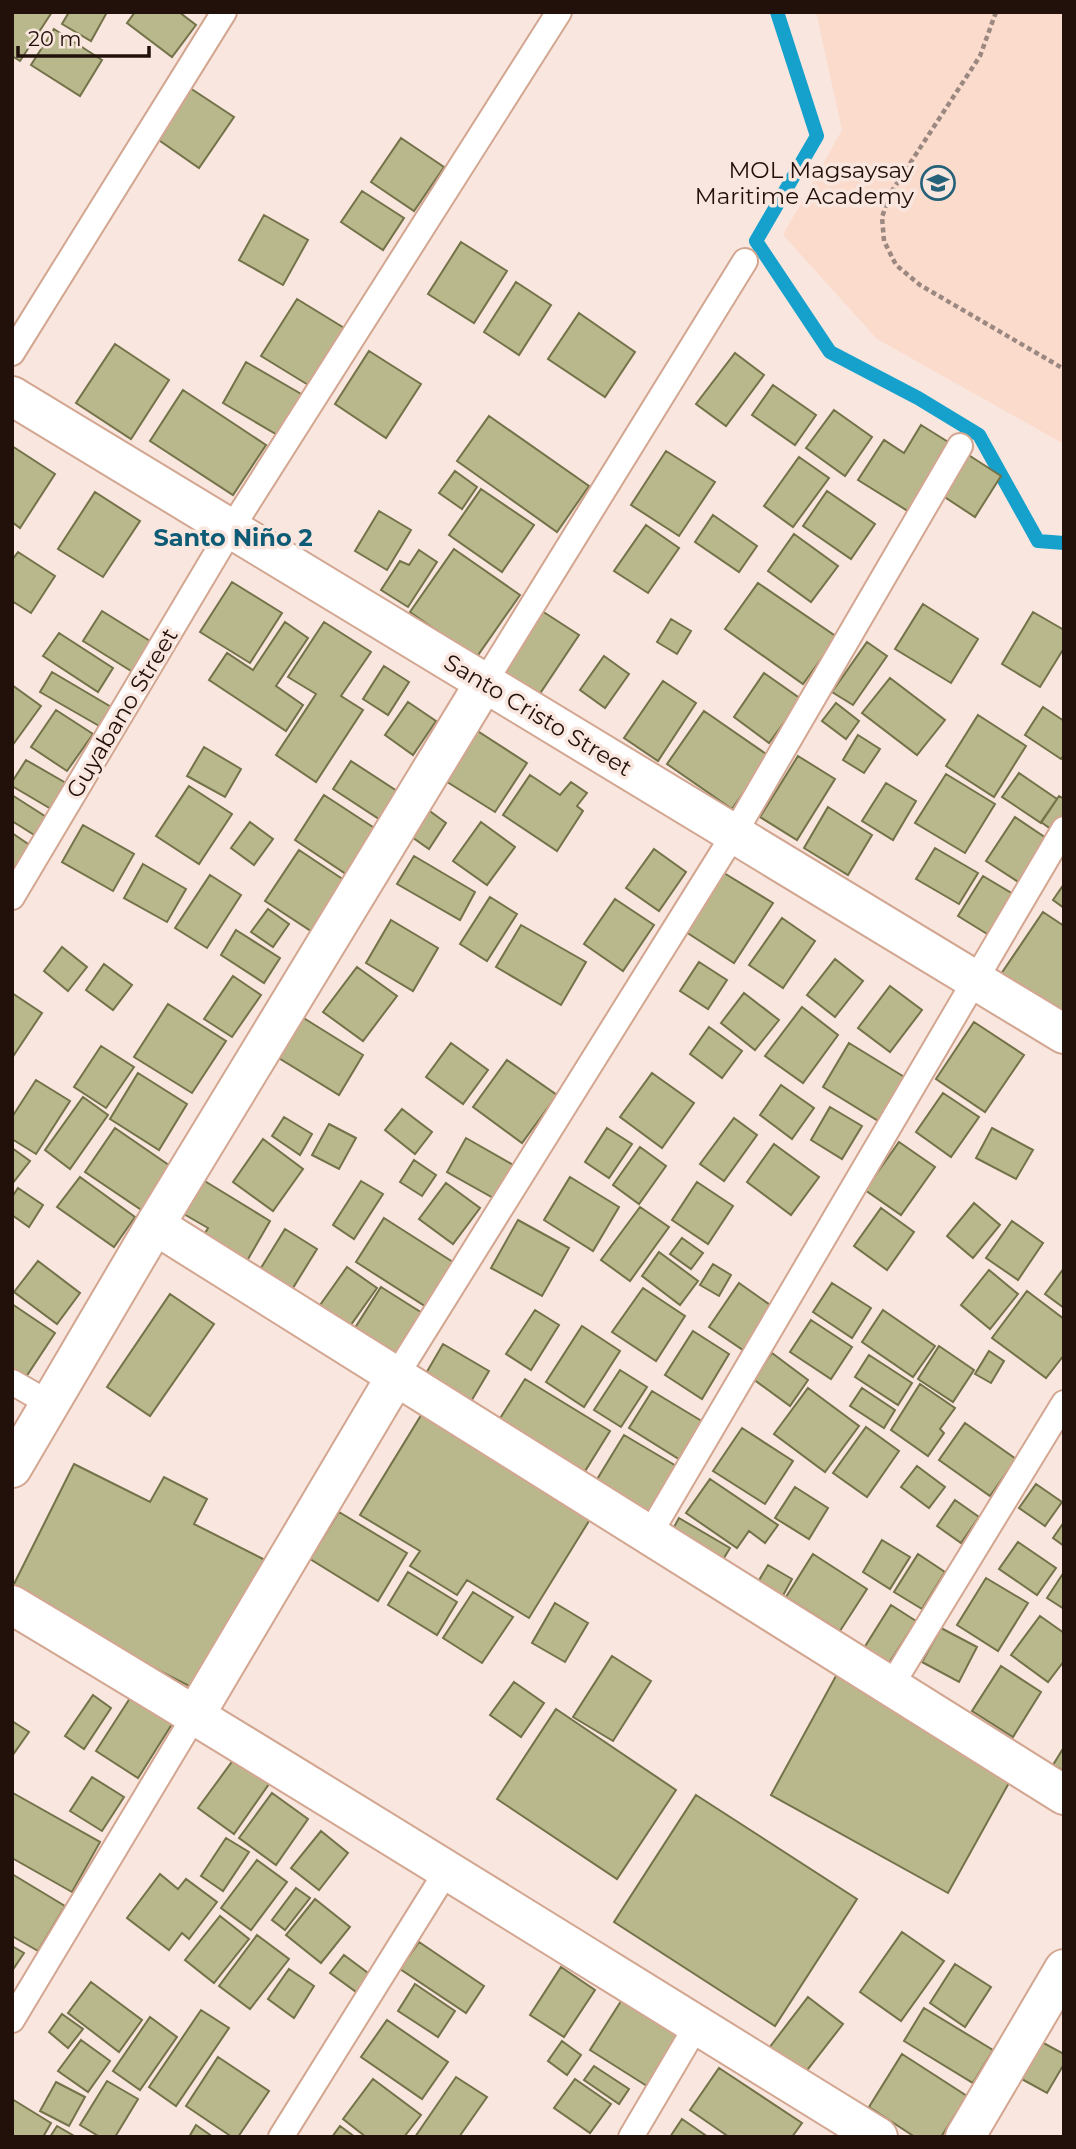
<svg xmlns="http://www.w3.org/2000/svg" width="1076" height="2149" font-family="Montserrat,sans-serif">
  <rect width="100%" height="100%" fill="#f9e6de"/>
  <!-- built -->
  <path fill="#fbdbcc" d="M816 12H1064V444L877 339 783 235 842 130Z"/>
  <g fill="none" stroke-linecap="round" stroke-linejoin="round">
    <!-- stream -->
    <path stroke="#15a1cc" stroke-width="14" d="M777 12 817 136 756 241 830 352 918 398 979 435 1038 541 1064 543"/>
  </g>
  <!-- building -->
  <path fill="#b9b88c" stroke="#737249" stroke-width="2" d="M12 12H52L20 61 12 56Z
    M69 12H102L106 14 91 41 62 24Z
    M135 12H179L196 25 172 57 127 23Z
    M54 29 102 60 80 96 31 65Z
    M187 86 234 117 199 168 153 136Z
    M401 138 444 167 414 211 371 182Z
    M362 191 404 218 383 250 341 222Z
    M264 215 308 240 283 285 239 260Z
    M461 242 507 271 474 323 428 294Z
    M516 282 551 305 519 355 484 332Z
    M297 299 354 334 318 391 261 356Z
    M579 313 635 352 605 397 548 359Z
    M115 344 169 380 131 439 76 403Z
    M369 351 421 384 386 438 335 404Z
    M735 353 764 375 726 426 696 404Z
    M246 362 303 395 279 436 223 403Z
    M773 385 816 415 795 445 752 415Z
    M183 390 266 445 233 495 150 441Z
    M834 410 872 437 845 476 806 448Z
    M489 416 589 486 557 532 457 461Z
    M921 425 953 445 911 513 858 480 884 440 904 453Z
    M12 446 55 474 20 528 12 522Z
    M666 451 715 482 679 536 631 505Z
    M967 454 1001 476 975 517 940 494Z
    M799 457 829 478 793 527 764 506Z
    M455 471 477 487 462 509 439 493Z
    M481 489 534 525 502 572 449 535Z
    M827 491 875 524 851 559 803 526Z
    M95 492 140 521 103 577 58 549Z
    M379 511 411 530 387 570 355 551Z
    M713 515 757 546 739 572 695 542Z
    M646 525 679 548 648 593 614 571Z
    M794 534 838 566 811 602 768 571Z
    M454 549 520 595 476 658 410 612Z
    M419 550 437 562 408 607 381 590 400 561 409 565Z
    M18 552 55 576 31 613 12 601V560Z
    M232 582 282 613 250 663 200 632Z
    M758 583 837 637 803 684 725 629Z
    M923 604 978 639 951 683 895 649Z
    M102 611 158 646 139 676 83 641Z
    M542 611 579 635 539 695 502 670Z
    M1033 612 1064 630V648L1040 687 1002 664Z
    M671 619 691 631 677 654 657 642Z
    M285 622 308 638 276 686 303 705 286 731 209 680 227 653 253 670Z
    M324 622 371 652 341 696 363 710 316 782 276 755 316 694 288 677Z
    M59 633 113 668 98 692 43 656Z
    M867 642 887 656 853 705 832 692Z
    M604 656 629 674 605 708 580 690Z
    M384 666 409 682 388 715 363 699Z
    M52 672 113 708 101 727 40 692Z
    M764 673 801 699 769 743 734 717Z
    M890 678 945 720 917 755 862 713Z
    M663 681 696 703 658 761 624 738Z
    M12 685 41 706 12 746Z
    M408 702 436 721 413 755 385 735Z
    M836 703 859 721 846 739 822 721Z
    M1043 707 1064 721V755L1061 759 1025 735Z
    M56 710 93 734 67 771 31 747Z
    M704 711 769 756 732 809 667 764Z
    M978 715 1026 746 994 797 946 766Z
    M476 730 527 763 495 812 444 780Z
    M858 735 880 749 864 773 843 760Z
    M204 747 241 769 225 797 187 776Z
    M798 756 835 779 797 840 760 817Z
    M26 760 66 783 51 809 12 786V782Z
    M351 761 397 791 379 819 333 789Z
    M1019 773 1057 799 1041 823 1002 797Z
    M946 774 995 804 965 853 915 823Z
    M530 775 560 795 571 782 587 793 577 806 583 811 557 851 503 815Z
    M886 783 916 801 893 840 862 821Z
    M189 786 232 814 199 864 156 836Z
    M12 795 51 820 39 838 12 821Z
    M324 795 382 833 352 878 295 840Z
    M1059 796 1064 799V818L1055 832 1041 822Z
    M828 807 872 835 848 875 804 848Z
    M427 809 446 823 429 849 409 835Z
    M1015 817 1052 842 1023 885 986 861Z
    M250 822 273 839 254 865 231 848Z
    M481 822 515 847 487 885 453 861Z
    M83 825 134 854 113 891 62 862Z
    M12 833 34 848 12 879Z
    M935 848 978 873 959 904 916 879Z
    M654 849 686 872 659 911 626 888Z
    M299 850 344 880 311 931 265 901Z
    M414 856 475 892 460 920 397 884Z
    M143 864 186 889 167 922 124 898Z
    M724 873 773 903 734 963 686 932Z
    M210 875 241 895 207 948 175 928Z
    M983 876 1018 897 992 937 958 916Z
    M1064 884V908L1053 900Z
    M490 897 517 914 487 961 460 944Z
    M615 899 654 925 623 971 584 944Z
    M268 909 289 924 273 947 251 932Z
    M1043 912 1064 926V1016L1001 974Z
    M782 918 815 941 783 988 749 965Z
    M391 920 438 948 413 991 366 963Z
    M521 925 586 962 561 1005 496 967Z
    M236 930 280 958 264 983 221 955Z
    M62 947 87 967 68 991 44 971Z
    M835 959 863 981 835 1017 807 995Z
    M699 962 727 980 708 1009 680 991Z
    M104 964 132 985 113 1010 86 990Z
    M357 967 397 996 363 1041 323 1012Z
    M233 976 261 995 232 1037 204 1019Z
    M890 986 922 1010 890 1052 858 1028Z
    M12 993 42 1013 12 1058Z
    M744 993 779 1020 755 1050 721 1023Z
    M168 1004 226 1041 192 1093 134 1057Z
    M802 1007 838 1035 803 1083 765 1056Z
    M302 1017 363 1055 339 1095 277 1057Z
    M974 1022 1024 1055 985 1112 936 1079Z
    M709 1027 742 1051 722 1078 690 1054Z
    M451 1043 488 1070 463 1104 426 1077Z
    M849 1043 906 1078 880 1122 823 1087Z
    M101 1046 134 1067 106 1108 74 1087Z
    M507 1060 557 1095 522 1143 473 1107Z
    M138 1073 187 1104 159 1150 110 1119Z
    M652 1073 694 1103 662 1148 620 1117Z
    M36 1080 70 1101 36 1154 12 1139V1117Z
    M781 1085 814 1108 792 1139 760 1115Z
    M943 1093 979 1117 951 1157 916 1132Z
    M83 1097 108 1115 70 1169 45 1150Z
    M830 1107 862 1126 842 1159 811 1140Z
    M402 1109 432 1132 415 1154 385 1130Z
    M284 1117 312 1134 300 1155 272 1136Z
    M734 1118 757 1135 724 1181 700 1164Z
    M329 1124 356 1138 339 1169 312 1155Z
    M115 1128 176 1170 146 1213 85 1172Z
    M607 1128 632 1144 609 1178 585 1162Z
    M992 1128 1033 1150 1016 1179 976 1158Z
    M466 1138 515 1166 495 1199 447 1172Z
    M263 1139 303 1169 273 1211 233 1182Z
    M899 1142 935 1167 901 1215 865 1190Z
    M774 1144 819 1177 791 1215 747 1182Z
    M640 1147 666 1166 639 1204 613 1185Z
    M12 1148 30 1161 12 1184Z
    M414 1160 436 1175 422 1196 400 1182Z
    M80 1177 135 1217 114 1247 57 1207Z
    M570 1177 619 1207 593 1251 544 1220Z
    M203 1180 270 1221 240 1273 197 1247 208 1228 182 1213Z
    M361 1181 383 1194 354 1239 333 1225Z
    M697 1182 733 1206 708 1244 672 1220Z
    M446 1183 480 1208 453 1244 419 1219Z
    M18 1188 43 1205 29 1227 12 1215V1197Z
    M974 1203 1000 1225 973 1258 947 1236Z
    M640 1207 669 1227 630 1281 601 1260Z
    M881 1208 914 1232 887 1270 854 1246Z
    M384 1218 456 1264 428 1308 356 1262Z
    M518 1220 569 1248 542 1296 491 1268Z
    M1012 1221 1043 1243 1018 1280 986 1258Z
    M285 1229 317 1249 288 1296 256 1276Z
    M682 1238 703 1253 691 1269 670 1254Z
    M659 1252 698 1281 680 1305 642 1276Z
    M38 1261 80 1293 57 1324 14 1292Z
    M713 1264 731 1275 719 1296 700 1285Z
    M347 1267 377 1288 343 1336 313 1315Z
    M1064 1268V1308L1045 1294Z
    M989 1270 1018 1294 990 1329 961 1305Z
    M739 1283 773 1307 743 1350 709 1327Z
    M832 1283 871 1308 852 1338 813 1312Z
    M381 1287 427 1316 392 1371 346 1342Z
    M643 1288 685 1316 656 1361 612 1332Z
    M1027 1291 1064 1319V1355L1046 1378 992 1338Z
    M170 1294 214 1324 150 1416 107 1387Z
    M12 1304 55 1333 22 1383 12 1376Z
    M535 1310 559 1325 531 1370 506 1354Z
    M883 1310 935 1346 913 1377 862 1342Z
    M811 1320 852 1347 831 1379 790 1352Z
    M582 1326 620 1351 584 1407 546 1382Z
    M693 1331 729 1354 702 1399 665 1375Z
    M443 1344 489 1371 463 1415 417 1389Z
    M939 1346 974 1370 953 1402 918 1379Z
    M989 1351 1004 1361 991 1383 975 1374Z
    M772 1353 808 1380 790 1406 753 1379Z
    M869 1355 912 1383 898 1405 855 1377Z
    M620 1370 647 1387 621 1427 594 1410Z
    M525 1379 610 1431 577 1484 492 1431Z
    M920 1384 955 1408 940 1429 944 1433 928 1456 891 1430Z
    M808 1388 859 1426 825 1472 774 1434Z
    M862 1388 895 1410 884 1428 850 1406Z
    M652 1391 705 1423 682 1461 629 1428Z
    M428 1404 597 1508 529 1618 467 1580 457 1595 410 1566 420 1551 360 1515Z
    M965 1423 1016 1459 990 1496 939 1460Z
    M866 1427 899 1451 867 1497 833 1473Z
    M742 1428 793 1461 765 1504 713 1471Z
    M624 1435 678 1467 647 1518 593 1486Z
    M74 1464 150 1502 164 1477 207 1499 194 1524 267 1561 201 1692 12 1596V1588Z
    M917 1466 945 1487 929 1508 901 1487Z
    M710 1479 778 1525 765 1543 749 1531 737 1548 686 1513Z
    M1036 1484 1062 1502 1045 1526 1019 1508Z
    M795 1487 828 1508 809 1539 775 1518Z
    M955 1500 979 1517 961 1543 937 1526Z
    M339 1512 407 1553 378 1601 310 1559Z
    M679 1518 730 1548 718 1568 668 1538Z
    M1064 1522V1546L1053 1538Z
    M882 1540 910 1557 890 1589 863 1572Z
    M1018 1542 1056 1568 1037 1595 999 1569Z
    M813 1554 867 1589 840 1631 786 1597Z
    M918 1554 945 1572 922 1609 894 1592Z
    M768 1565 792 1579 780 1601 755 1587Z
    M408 1572 457 1602 437 1635 388 1605Z
    M1064 1572V1609L1047 1598Z
    M986 1578 1028 1603 998 1651 957 1625Z
    M473 1592 513 1617 482 1663 443 1638Z
    M555 1603 588 1623 565 1662 532 1643Z
    M891 1605 916 1621 884 1671 859 1656Z
    M1040 1616 1064 1633V1661L1048 1682 1011 1655Z
    M941 1628 977 1647 959 1682 922 1662Z
    M612 1656 651 1681 613 1741 573 1717Z
    M1001 1666 1041 1692 1013 1737 972 1711Z
    M837 1674 1015 1772 948 1893 771 1795Z
    M514 1682 544 1703 521 1737 490 1715Z
    M93 1695 111 1708 84 1749 65 1736Z
    M130 1698 172 1724 138 1778 96 1751Z
    M556 1709 676 1790 617 1879 497 1799Z
    M12 1721 29 1732 12 1756Z
    M1064 1747V1771L1053 1765Z
    M234 1759 269 1784 234 1834 198 1808Z
    M92 1777 124 1797 102 1831 70 1811Z
    M13 1793 100 1842 72 1892 12 1858Z
    M272 1793 308 1819 276 1865 239 1838Z
    M696 1795 857 1899 775 2026 614 1922Z
    M321 1831 348 1853 319 1890 291 1868Z
    M226 1838 249 1852 223 1891 201 1876Z
    M257 1860 287 1882 251 1930 221 1908Z
    M12 1874 65 1906 38 1951 12 1936Z
    M160 1874 178 1889 186 1879 217 1902 189 1939 182 1933 169 1950 127 1918Z
    M296 1888 310 1898 285 1930 272 1920Z
    M315 1899 350 1927 321 1963 286 1935Z
    M220 1916 249 1939 214 1983 185 1960Z
    M902 1932 944 1961 901 2021 860 1992Z
    M257 1935 289 1959 250 2009 219 1986Z
    M419 1942 484 1986 466 2013 400 1969Z
    M12 1946 24 1953 12 1971Z
    M344 1955 372 1976 359 1994 330 1973Z
    M955 1964 991 1987 965 2027 930 2003Z
    M561 1967 595 1990 564 2037 530 2015Z
    M289 1969 314 1986 294 2018 268 1999Z
    M91 1982 142 2020 119 2052 68 2013Z
    M415 1984 455 2011 438 2037 398 2011Z
    M628 1990 689 2028 650 2088 590 2050Z
    M808 1997 843 2024 801 2078 766 2052Z
    M924 2008 993 2050 973 2083 904 2041Z
    M201 2010 229 2028 176 2106 149 2087Z
    M62 2014 83 2029 68 2048 49 2032Z
    M150 2017 177 2037 140 2090 113 2071Z
    M387 2020 448 2062 422 2099 361 2057Z
    M81 2040 110 2061 88 2092 58 2071Z
    M1038 2040 1064 2054V2064L1047 2093 1018 2077Z
    M562 2041 581 2055 567 2075 548 2061Z
    M902 2054 967 2096 941 2137H915L869 2107Z
    M218 2057 269 2091 238 2137H232L186 2106Z
    M594 2066 629 2089 619 2104 584 2080Z
    M719 2068 802 2123 792 2137H729L690 2110Z
    M456 2077 487 2097 459 2137H415Z
    M373 2079 421 2115 404 2137H366L343 2119Z
    M575 2079 611 2104 590 2133 554 2108Z
    M107 2081 138 2099 115 2137H100L80 2125Z
    M56 2082 85 2097 69 2126 40 2111Z
    M12 2099 51 2123 43 2137H12Z
    M682 2119 708 2137H670Z
    M196 2125 213 2137H189Z
    M57 2126 76 2137H50Z
    M340 2126 355 2137H332Z"/>
  <g fill="none" stroke-linecap="round" stroke-linejoin="round">
    <!-- lane casing -->
    <g stroke="#d2a691" stroke-width="28">
      <path id="lane" d="M12 353 224 12
        M485 682 745 261
        M12 897 231 529 559 12
        M396 1376 734 834 960 446
        M12 1382 50 1404
        M649 1535 1064 829
        M891 1686 1064 1403
        M12 2020 195 1715
        M281 2137 446 1872
        M631 2137 697 2025"/>
    </g>
    <!-- street casing -->
    <g stroke="#d2a691" stroke-width="42">
      <path id="street" d="M155 1225 1064 1795
        M12 1468 155 1225 485 682
        M12 1605C303 1779 589 1959 878 2137
        M195 1715 396 1376
        M965 2137 1064 1969"/>
    </g>
    <!-- secondary casing -->
    <g stroke="#d2a691" stroke-width="42">
      <path id="secondary" d="M12 396 1064 1034"/>
    </g>
    <!-- path -->
    <path stroke="#9a8881" stroke-width="4.5" stroke-dasharray="5 3.5" stroke-linecap="butt" d="M996 12 980 56 890 194 882 217 884 241 896 265 920 285 1064 369"/>
    <!-- lane -->
    <use href="#lane" stroke="#fff" stroke-width="24"/>
    <!-- street -->
    <use href="#street" stroke="#fff" stroke-width="38"/>
    <!-- secondary -->
    <use href="#secondary" stroke="#fff" stroke-width="38"/>
  </g>
  <!-- icons -->
  <defs>
    <g id="university-ring" transform="scale(1.75)"><circle r="9.5" fill="#f9e6de" stroke="#256279" stroke-width="1.5"/><path d="M0-5L7-2L0 1L-7-2ZM-4 1L0 2.5L4 1V4Q0 6-4 4Z" fill="#256279"/></g>
  </defs>
  <g fill-rule="evenodd">
    <use href="#university-ring" x="938" y="183"/>
  </g>
  <g text-anchor="middle" stroke-width="7" stroke-linejoin="round" paint-order="stroke">
    <!-- poi labels -->
    <g font-size="23" fill="#21110a" stroke="#f9e6de" text-anchor="end">
      <text x="914" y="178">MOL Magsaysay<tspan x="914" dy="26">Maritime Academy</tspan></text>
    </g>
    <!-- street labels -->
    <g font-size="23" fill="#21110a" stroke="#f9e6de">
      <text transform="translate(122 713) rotate(-59)" y="8">Guyabano Street</text>
      <text transform="translate(538 715) rotate(31)" y="8">Santo Cristo Street</text>
    </g>
    <!-- neighbourhood labels -->
    <g font-size="24" font-weight="bold" fill="#0e5b75" stroke="#f9e6de">
      <text x="233" y="546">Santo Niño 2</text>
    </g>
  </g>
  <!-- border -->
  <rect width="1076" height="2149" fill="none" stroke="#21110a" stroke-width="28"/>
  <!-- scale -->
  <path d="M18 46v10h131v-10" fill="none" stroke="#21110a" stroke-width="3.5"/>
  <text x="28" y="46" font-size="21" fill="#21110a" stroke="#f9e6de" stroke-width="5" paint-order="stroke">20 m</text>
</svg>
